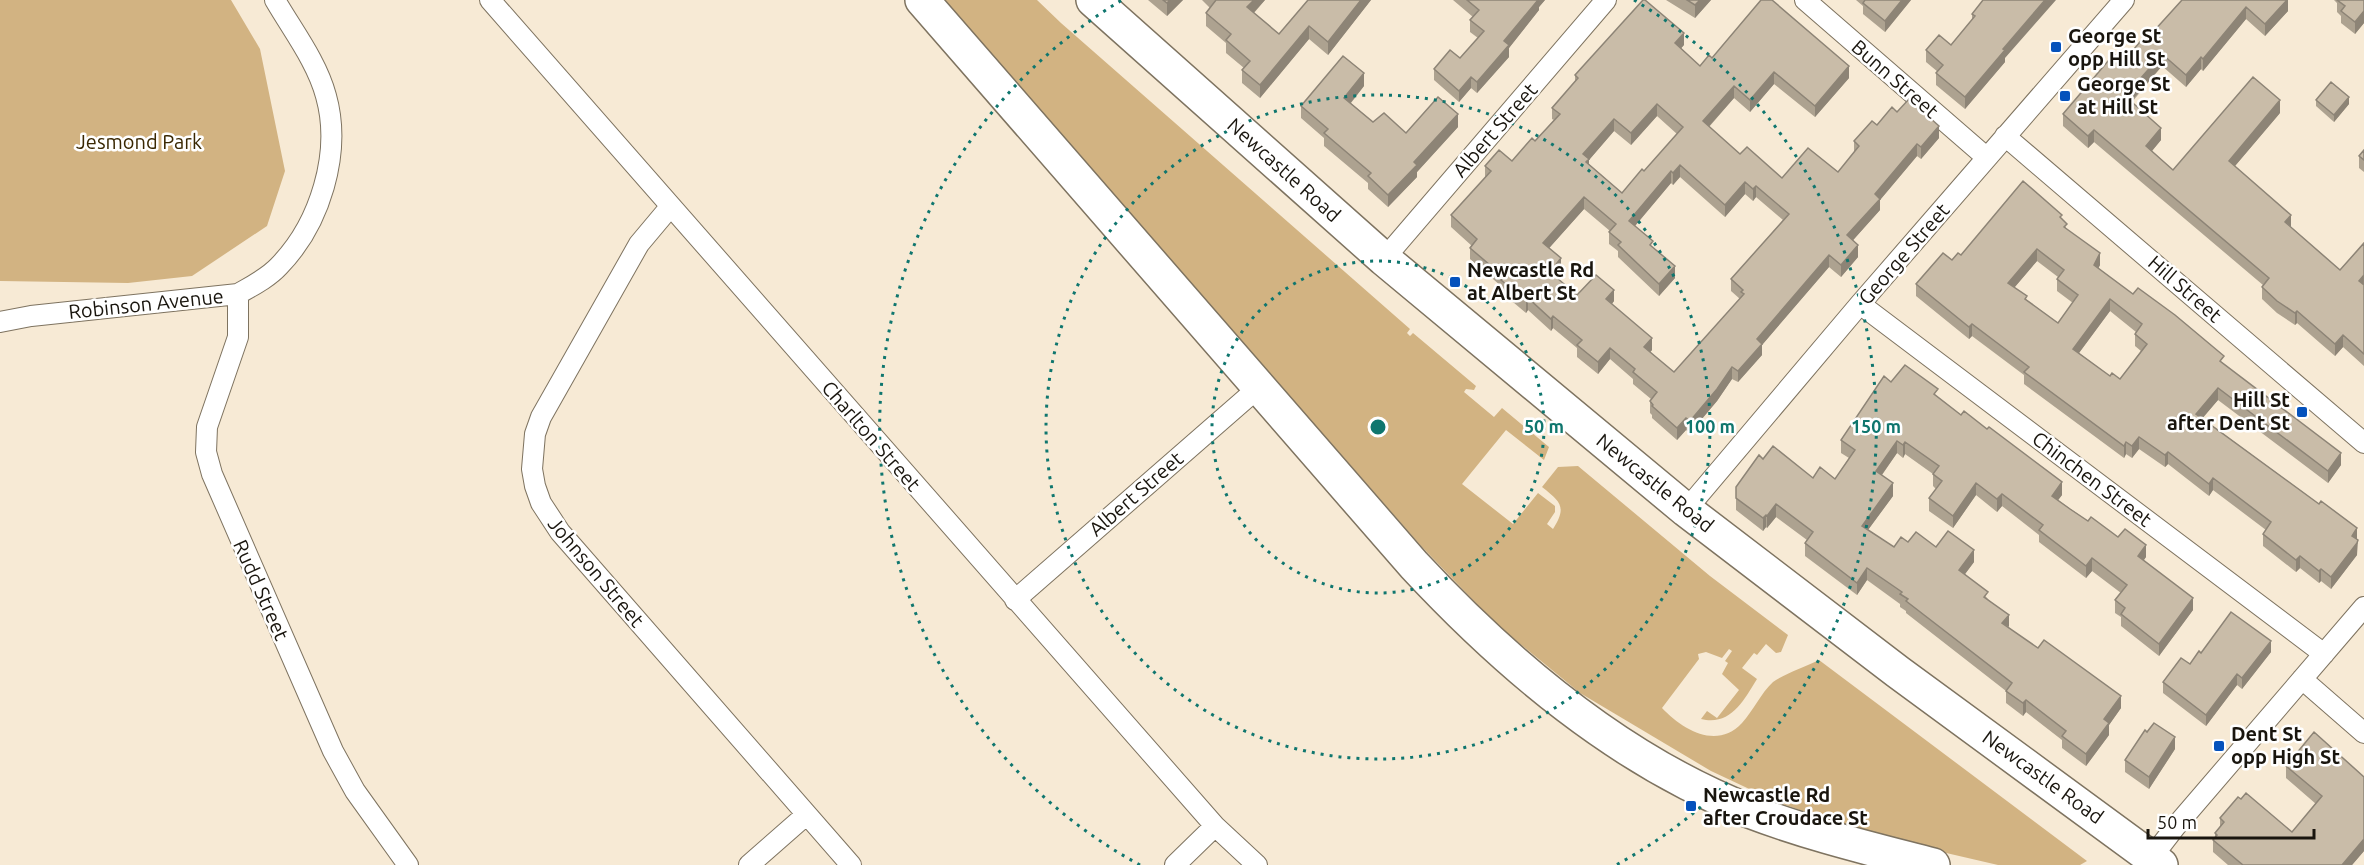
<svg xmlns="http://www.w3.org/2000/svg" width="2364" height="865" font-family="Ubuntu,sans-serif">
  <rect width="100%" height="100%" fill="#f7ead5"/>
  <!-- green -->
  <path fill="#d2b382" d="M0 0H231L260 49 285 171 267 226 192 276 128 283 0 281Z
    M943 0H1037L1061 23 1410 329 1407 333 1410 336 1413 333 1476 386 1474 390 1466 389 1464 392 1494 417 1502 408 1549 447 1544 460 1506 430 1462 484 1513 524 1538 493 1555 506V512L1547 524 1553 529C1567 507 1561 502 1542 487L1558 467 1578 466 1710 576 1788 635 1781 652 1776 653 1766 644 1757 655 1754 653 1742 668 1757 679C1743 702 1730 726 1701 719L1707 711 1717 718 1739 690 1722 674 1728 663 1725 661 1732 651 1729 649 1722 658 1706 652 1698 654 1699 659 1662 708C1683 730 1717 750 1742 723 1753 711 1761 693 1773 682 1786 673 1805 667 1819 660L2087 861 2080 865H1998L1873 836 1777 802 1711 771 1580 693 1496 624 1422 547Z"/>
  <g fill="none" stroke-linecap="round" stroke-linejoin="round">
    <!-- minor casing -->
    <g stroke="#7e7360" stroke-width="22">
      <path id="minor" d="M490 0 1215 826 1257 865
        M1805 0 1986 157
        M2005 136 2364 443
        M670 207 639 244 541 417 535 434 532 469 535 486 541 503 560 532 851 865
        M1384 259 1606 0
        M238 294V337L207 427 206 452 212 474 333 751 355 791 408 865
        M1860 304 2324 654
        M0 322 31 316 238 294C252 286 268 278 279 266 320 224 342 153 326 96 317 62 293 31 275 0
        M1686 510 1860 304 2124 0
        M1015 600 1258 388
        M2302 679 2364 733
        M2152 857 2176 826 2364 607
        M749 865 806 815
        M1175 865 1215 826"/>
    </g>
    <!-- trunk casing -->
    <g stroke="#7e7360" stroke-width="36">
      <path id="trunk" d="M922 0 1414 565C1508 666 1619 760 1749 811 1809 834 1872 849 1933 865
        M1093 0 1384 259 1686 510 1898 672 2161 865"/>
    </g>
    <!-- minor -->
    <use href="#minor" stroke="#fff" stroke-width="20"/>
    <!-- trunk -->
    <use href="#trunk" stroke="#fff" stroke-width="33"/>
  </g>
  <!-- wall -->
  <path fill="#ada290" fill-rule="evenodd" d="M1148 0H1183L1167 16Z
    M1202 0H1265L1254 13 1279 34 1308 0H1371L1328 55 1309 39 1260 98 1242 83V70L1244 68 1226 53V43L1206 26V13L1210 8Z
    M1453 0H1545L1539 7V10L1509 48V57L1477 93 1471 88 1459 102 1434 80V69L1460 58 1478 38 1470 32V20L1473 17Z
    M1666 0H1711L1695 18Z
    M1856 0H1911L1885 32 1863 14V6Z
    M1983 0 2005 58V62L1965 109 1936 85V73L1938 72 1926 62V50L1951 45 1972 20V14Z
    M2182 0H2288V11L2265 36 2246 19 2203 71 2201 69 2186 87 2162 66 2132 102 2161 140 2152 151 2173 170 2280 113 2235 166 2291 227 2340 270 2364 243V366L2343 347 2335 356 2297 323 2295 325 2277 313 2262 299V287L2263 285 2094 142 2088 148 2063 126V114L2123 62 2153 32Z
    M2334 0H2364V23L2355 34 2341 23V16L2337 12V3Z
    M1684 45 1681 48 1700 66 1712 58 1849 78 1815 117 1774 84 1750 112 1734 98 1709 127 1740 154 1782 178 1838 172 1854 153V141L1897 112 1939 138 1921 159 1917 156 1880 200V210L1853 240 1858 257 1841 277 1829 267 1762 345V355L1738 382 1732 379 1717 401 1690 433 1686 430 1677 440 1652 418V415L1650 413V401L1651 399 1633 384V379L1610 359 1598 374 1577 357V348L1553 328 1551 331 1528 310 1526 313 1501 292V286L1470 259V248L1472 246 1451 227V215L1485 178V166L1512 161 1535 141 1554 120 1552 119V108L1575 82V75ZM1657 116 1677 134 1644 171 1622 193 1589 164V160L1614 131 1631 145ZM1680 177 1725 217 1745 194 1753 201 1756 197 1783 220 1731 279V291L1740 299 1674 372 1650 352 1652 350 1612 304 1614 301 1577 295 1555 277 1561 270 1549 248 1584 209 1610 231 1609 232V244L1618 251V257L1659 296 1675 278 1653 248 1635 226 1671 183 1673 185Z
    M1364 86 1351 103 1373 122 1406 133 1458 127 1417 172V177L1388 207 1368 189V183L1324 146V138L1301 118V106Z
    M2316 100 2349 104 2334 122 2316 106Z
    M2364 150V172L2359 168V156Z
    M2062 219 2067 230 2100 265 2098 268 2224 364 2341 465 2328 483 2218 400 2202 418 2319 504 2357 528V555L2331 589 2321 581 2319 583 2300 568 2296 572 2263 546V534L2266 530 2213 490 2209 496 2168 464 2165 467 2139 449 2132 458 2126 454 2124 458 2024 384V375L1972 336 1969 339 1916 296V284L1961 255ZM2037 261 2058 277 2057 279V291L2073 303 2058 323 2027 300 2014 288ZM2110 311 2136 332 2135 334V346L2141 351 2120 379 2110 376 2079 353Z
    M1891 382 1938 397 2062 495 2058 500 2088 521 2146 557 2143 560 2193 610 2159 656 2121 626V617L2115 613V600L2121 593 2092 571 2086 578 2039 542V535L2002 506 1997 512 1976 495 1953 528 1929 511V498L1936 489 1933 486V474L1905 454 1903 458 1897 453 1882 475 1893 496 1868 530 1894 547 1908 542 1936 547 1974 562 1965 574 1988 599 2009 628 2121 708 2109 725V735L2086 766 2062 748V740L2026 712 2023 716 2006 703V691L1906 613V611L1900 607V604L1867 580 1857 595 1805 556V543L1807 540 1776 517 1767 528 1766 527 1763 531 1736 510V487L1763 459 1813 478 1835 479 1849 458 1841 453V440Z
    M2271 652 2242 689 2237 685 2206 726 2163 693V682L2190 664 2201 653Z
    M2175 749 2149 789 2125 772V760Z
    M2286 766 2364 777V851L2352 865H2228L2213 852V840L2215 838V833L2220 827V818L2241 799 2292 832 2316 804 2286 778Z"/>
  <!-- shaded-wall -->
  <path fill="#8d8476" d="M1170 0H1183L1167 16V3Z
    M1254 0H1265L1247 20V7Z
    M1361 0H1371L1328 55V42Z
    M1537 0H1545L1539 7V10L1509 48V57L1477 93V82L1504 41Z
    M1700 0H1711L1695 18V5Z
    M1902 0H1911L1885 32V21Z
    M2045 0H2056L2005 58V62L1965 109V97L2003 49Z
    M2287 0H2288V11L2265 36V24Z
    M2246 7V19L2203 71V59Z
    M2364 11V23L2355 34V22Z
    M1309 26V39L1260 98V85Z
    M1684 33V45L1675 55V43Z
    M2162 54V66L2125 108V96Z
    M2201 57V69L2186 87V75Z
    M1849 66V78L1815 117V106Z
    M1774 72V84L1750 112V100Z
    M1364 73V86L1344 111V98Z
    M1471 77V88L1459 102V91Z
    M1734 86V98L1703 133V121Z
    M2349 97V104L2334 122V115Z
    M2280 100V113L2229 173V161Z
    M1657 104V116L1631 145V133Z
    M1458 114V127L1417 172V177L1388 207V195L1414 162Z
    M1614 119V131L1589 160V171L1583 154Z
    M1939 126V138L1921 159V147Z
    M2161 128V140L2146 158V146Z
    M2094 130V142L2088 148V136Z
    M1917 144V156L1880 200V210L1847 247V235L1875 194Z
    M1680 165V177L1673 185V173Z
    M1671 171V183L1629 233V221Z
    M1745 182V194L1725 217V205Z
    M1756 186V197L1753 201V189Z
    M1584 197V209L1543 255V243Z
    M2291 215V227L2285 222Z
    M1858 245V257L1841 277V265Z
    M2037 249V261L2008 295V283Z
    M2100 253V265L2094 277V265Z
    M1829 255V267L1762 345V355L1738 382V371L1757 339Z
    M1561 258V270L1550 284V272Z
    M1675 266V278L1659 296V284Z
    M2364 275V287L2359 281Z
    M1614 290V301L1606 311V299Z
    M1528 298V310L1526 313V301Z
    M2110 299V311L2073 361V349Z
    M2297 311V323L2295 325V313Z
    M1553 316V328L1551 331V319Z
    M1972 324V336L1969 339V327Z
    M2343 335V347L2335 356V344Z
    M1652 338V350L1644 359V347Z
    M1610 348V359L1598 374V362Z
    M1732 367V379L1717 401 1690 433V421Z
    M2218 388V400L2196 426V414Z
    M1686 418V430L1677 440V428Z
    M2139 437V449L2132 458V446Z
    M1897 441V453L1876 483V471Z
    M1905 442V454L1903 458V445Z
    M2126 442V454L2124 458V446Z
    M2168 452V464L2165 467V455Z
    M2341 453V465L2328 483V471Z
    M2213 478V490L2209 496V484Z
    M2062 482V495L2052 508V496Z
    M1893 483V496L1862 538V526Z
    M1976 483V495L1953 528V516Z
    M2002 494V506L1997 512V499Z
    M1776 504V517L1767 528V516Z
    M1766 515V527L1763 531V518Z
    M2357 528V540L2352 536Z
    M2358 540 2357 555 2331 589V577Z
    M2146 545V557L2138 569V556Z
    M1974 550V562L1959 582V570Z
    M2300 556V568L2296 572V560Z
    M2092 558V571L2086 578V566Z
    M1867 568V580L1857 595V583Z
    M2321 569V581L2319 583V571Z
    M2193 598V610L2159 656V644Z
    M2009 615V627L2002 623Z
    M2271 641V652L2242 689V678Z
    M2237 674V685L2206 726V715Z
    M2121 696V708L2109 725V735L2086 766V754L2104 719Z
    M2026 700V712L2023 716V703Z
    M2175 737V749L2149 789V777Z
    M2364 839V851L2352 865H2342Z"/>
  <!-- building -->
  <path fill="#c9bca8" stroke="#8d8476" stroke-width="1.5" fill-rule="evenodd" d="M1163 0H1170L1167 3Z
    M1216 0H1254L1247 7 1279 34 1308 0H1361L1328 42 1309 26 1260 85 1242 70 1250 61 1226 40 1231 34 1206 13Z
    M1467 0H1538L1504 41 1509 45 1477 82 1471 77 1459 91 1434 69 1450 50 1460 58 1484 31 1470 20 1479 10Z
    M1643 0H1645L1684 33 1675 43 1700 66 1709 55 1712 58 1761 0H1772L1849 66 1815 106 1774 72 1750 100 1734 86 1703 121 1740 154 1747 147 1782 178 1808 148 1838 172 1859 146 1854 141 1872 121 1877 125 1892 107 1897 112 1909 99 1939 126 1921 147 1917 144 1875 194 1880 199 1847 235 1858 245 1841 265 1829 255 1757 339 1762 344 1738 371 1732 367 1717 389 1690 421 1686 418 1677 428 1652 406 1653 405 1650 401 1657 392 1633 372 1635 369 1610 348 1598 362 1577 345 1582 340 1553 316 1551 319 1528 298 1526 301 1501 280 1504 277 1470 248 1477 239 1451 215 1491 171 1485 166 1499 150 1512 161 1532 138 1535 141 1560 114 1552 108 1578 78 1575 75ZM1657 104 1683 127 1644 171 1642 169 1622 193 1586 162 1589 159 1583 154 1614 119 1631 133ZM1680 165 1725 205 1745 182 1753 189 1756 186 1789 214 1731 279 1743 290 1741 292 1744 294 1674 372 1644 347 1652 338 1606 299 1614 290 1596 275 1577 295 1550 272 1561 258 1543 243 1584 197 1616 224 1609 232 1621 242 1618 245 1659 284 1675 266 1650 245 1653 241 1629 221 1671 171 1673 173Z
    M1687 0H1700L1695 5Z
    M1865 0H1902L1885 21 1863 3Z
    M1983 0H2045L2003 49 2005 50 1965 97 1936 73 1943 65 1926 50 1939 35 1951 45 1975 16 1972 14Z
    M2182 0H2287L2265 24 2246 7 2203 59 2201 57 2186 75 2162 54 2125 96 2161 128 2146 146 2173 170 2253 77 2280 100 2229 161 2291 215 2285 222 2340 270 2364 243V275L2359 281 2364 285V354L2343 335 2335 344 2297 311 2295 313 2277 301 2262 287 2269 278 2094 130 2088 136 2063 114 2114 54 2123 62 2150 30 2153 32Z
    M2337 0H2364V11L2355 22 2341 11 2345 6Z
    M1343 56 1364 73 1344 98 1373 122 1384 113 1406 133 1438 97 1458 114 1414 162 1417 165 1388 195 1368 176 1371 173 1324 133 1328 129 1301 106Z
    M2331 82 2349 97 2334 115 2316 100Z
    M2364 150V160L2359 156Z
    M2023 181 2062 215 2060 217 2067 224 2064 227 2100 253 2094 265 2133 294 2138 288 2175 315 2224 356 2220 361 2341 453 2328 471 2218 388 2196 414 2319 504 2321 501 2357 528 2352 536 2358 540 2357 543 2331 577 2321 569 2319 571 2300 556 2296 560 2263 534 2271 522 2213 478 2209 484 2168 452 2165 455 2139 437 2132 446 2126 442 2124 446 2024 372 2029 367 1972 324 1969 327 1916 284 1943 253 1952 260 1958 253 1961 255ZM2037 249 2064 270 2057 279 2078 295 2058 323 2025 299 2027 296 2008 283ZM2110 299 2142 324 2135 334 2147 344 2120 379 2112 373 2110 376 2073 349Z
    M1905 365 1938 389 1934 394 1961 415 1964 411 1987 429 1989 427 2062 482 2052 496 2070 509 2088 521 2091 517 2118 537 2125 529 2146 545 2138 556 2193 598 2159 644 2121 614 2125 608 2115 600 2127 585 2092 558 2086 566 2039 530 2043 525 2002 494 1997 499 1976 483 1953 516 1929 498 1942 481 1933 474 1939 466 1905 442 1903 445 1897 441 1876 471 1893 483 1862 526 1894 547 1901 537 1908 542 1916 532 1936 547 1948 531 1974 550 1959 570 1988 592 1984 597 2009 615 2002 623 2038 648 2044 640 2121 696 2104 719 2109 723 2086 754 2062 736 2066 731 2026 700 2023 703 2006 691 2012 683 1906 601 1908 599 1900 594 1902 592 1867 568 1857 583 1805 543 1813 532 1776 504 1767 516 1766 515 1763 518 1736 498V487L1759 455 1763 459 1773 446 1813 478 1820 467 1835 479 1855 450 1841 440 1884 376 1891 382Z
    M2231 612 2271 641 2242 678 2237 674 2206 715 2163 682 2181 658 2190 664 2199 651 2201 653Z
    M2154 723 2175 737 2149 777 2125 760 2145 730 2147 732Z
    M2314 732 2364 777V839L2342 865H2243L2213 840 2217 835 2215 833 2224 822 2220 818 2238 797 2241 799 2246 793 2292 832 2322 796 2286 766Z"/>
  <!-- distance rings -->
  <g fill="none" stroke="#0f766e" stroke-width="3" stroke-dasharray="3 6">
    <circle cx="1378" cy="427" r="166"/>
    <circle cx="1378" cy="427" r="332"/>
    <path d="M1140 865A498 498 0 0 1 1122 0M1634 0A498 498 0 0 1 1616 865"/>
  </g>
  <!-- markers -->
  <g fill="#0552bc" stroke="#fff" stroke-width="2">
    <rect x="2050" y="41" width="12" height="12" rx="3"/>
    <rect x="2059" y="90" width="12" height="12" rx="3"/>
    <rect x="1449" y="276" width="12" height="12" rx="3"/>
    <rect x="2296" y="406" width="12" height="12" rx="3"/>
    <rect x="2213" y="740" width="12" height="12" rx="3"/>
    <rect x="1685" y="800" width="12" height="12" rx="3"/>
  </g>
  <g text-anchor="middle" stroke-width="5" stroke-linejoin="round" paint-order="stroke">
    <!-- poi labels -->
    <g font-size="20" font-weight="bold" fill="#19150e" stroke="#fff" text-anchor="start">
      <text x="2068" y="43">George St<tspan x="2068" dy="23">opp Hill St</tspan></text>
      <text x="2077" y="91">George St<tspan x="2077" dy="23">at Hill St</tspan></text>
      <text x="1467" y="277">Newcastle Rd<tspan x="1467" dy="23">at Albert St</tspan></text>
      <text x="2290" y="407" text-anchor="end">Hill St<tspan x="2290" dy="23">after Dent St</tspan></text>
      <text x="2231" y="741">Dent St<tspan x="2231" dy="23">opp High St</tspan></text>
      <text x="1703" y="802">Newcastle Rd<tspan x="1703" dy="23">after Croudace St</tspan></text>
    </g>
    <!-- street labels -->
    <g font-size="20" fill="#19150e" stroke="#fff">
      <text transform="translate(1895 79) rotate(41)" y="7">Bunn Street</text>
      <text transform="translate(1495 130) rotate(-49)" y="7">Albert Street</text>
      <text transform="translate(1284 170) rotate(42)" y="7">Newcastle Road</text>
      <text transform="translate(1904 254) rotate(-49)" y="7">George Street</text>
      <text transform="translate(2185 289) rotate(41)" y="7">Hill Street</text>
      <text transform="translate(146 304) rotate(-6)" y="7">Robinson Avenue</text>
      <text transform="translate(871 436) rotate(49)" y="7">Charlton Street</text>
      <text transform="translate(2092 479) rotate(37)" y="7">Chinchen Street</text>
      <text transform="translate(1655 483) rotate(39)" y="7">Newcastle Road</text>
      <text transform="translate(1136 494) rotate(-41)" y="7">Albert Street</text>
      <text transform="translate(596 572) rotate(50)" y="7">Johnson Street</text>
      <text transform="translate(261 590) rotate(66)" y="7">Rudd Street</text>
      <text transform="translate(2043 777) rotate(36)" y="7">Newcastle Road</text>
    </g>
    <!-- park labels -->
    <g font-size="20" fill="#392702" stroke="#fff">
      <text x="139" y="149">Jesmond Park</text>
    </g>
  </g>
  <circle cx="1378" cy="427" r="9" fill="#0f766e" stroke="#fff" stroke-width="3"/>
  <g font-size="18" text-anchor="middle" font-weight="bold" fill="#0f766e" stroke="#fff" stroke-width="5" stroke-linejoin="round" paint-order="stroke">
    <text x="1544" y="433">50 m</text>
    <text x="1710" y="433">100 m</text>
    <text x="1876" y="433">150 m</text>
  </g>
  <!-- scale -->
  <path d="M2148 829v9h166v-9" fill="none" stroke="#19150e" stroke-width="3"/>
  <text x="2157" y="829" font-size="18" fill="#19150e" stroke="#ffffff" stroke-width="4.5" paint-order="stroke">50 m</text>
</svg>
